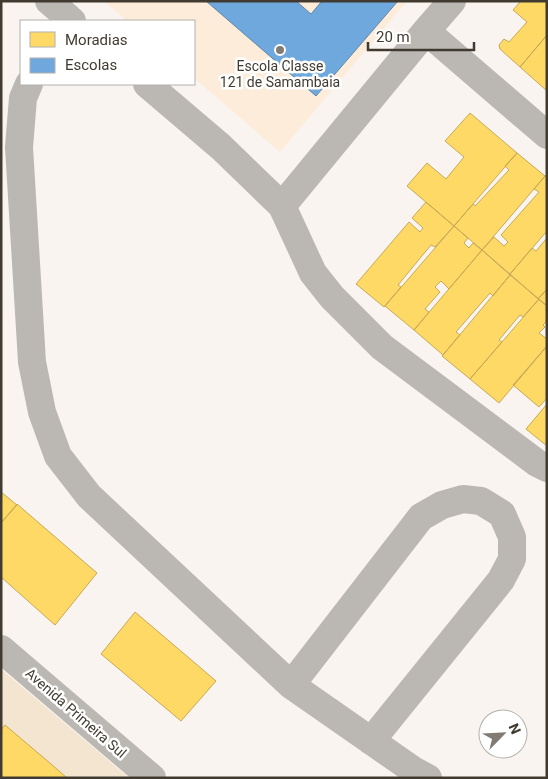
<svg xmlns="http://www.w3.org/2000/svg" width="548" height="779" font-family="Roboto,sans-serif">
  <rect width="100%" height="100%" fill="#f9f4ef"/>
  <!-- built -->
  <path fill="#fcecd9" d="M104 1H407L280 152 194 78V21H127Z"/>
  <!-- green -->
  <path fill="#f4e5d1" d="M1 669 129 778H1Z"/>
  <!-- homes -->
  <path fill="#ffd966" stroke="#c6a956" d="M521 1H547V35L520 67 500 49 499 45 504 39 509 42 527 22 513 10Z
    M547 35V91L520 67Z
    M470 113 517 153 454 226 407 186 427 163 446 179 464 157 445 141Z
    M517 153 545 176 482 250 454 226 473 204 475 206 509 170 505 166Z
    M547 174V231L510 274 482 250 494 237 504 246 508 242 501 235 539 192 534 189Z
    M426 202 454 226 435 247 431 245 398 285 401 287 384 307 356 284 409 222 420 232 423 228 412 218Z
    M454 226 468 238 464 243 469 248 473 243 482 250 449 289 441 281 435 287 440 292 425 309 429 312 414 330 385 306Z
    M547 238V289L538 299 510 274 532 248 536 251Z
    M482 250 510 275 493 296 490 293 456 332 460 335 443 355 414 330Z
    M510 275 539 299 523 317 520 315 499 340 502 342 470 379 442 356Z
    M547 289V306L538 299Z
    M539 299 547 306V321L543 325 545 327 539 333 547 339V346L499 403 470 379Z
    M547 346V398L539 407 513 385Z
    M547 404V446L526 429Z
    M1 492 17 505 1 523Z
    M17 504 97 573 55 625 1 577V523Z
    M135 612 216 681 181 721 101 654Z
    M5 725 51 764 67 778H2L1 777V730Z"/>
  <!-- schools -->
  <path fill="#6fa8dc" stroke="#6187a8" d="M206 1H296L311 14 322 1H398L316 96Z"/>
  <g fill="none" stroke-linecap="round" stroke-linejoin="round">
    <!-- minor -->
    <path stroke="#bbb8b4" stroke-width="28" d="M49 1 72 21
      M426 31 547 135
      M29 84 23 98 19 147 32 362 42 412 58 456 89 496 291 685 413 770 428 778
      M147 84 221 147 282 206 313 273 332 297 382 347 537 463 547 468
      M282 206 426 31 452 1
      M291 685 421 517 442 505 463 499 481 501 502 514 512 537V559L501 580 371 741"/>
    <!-- tertiary -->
    <path stroke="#bbb8b4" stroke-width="28" d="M1 649 152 778"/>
  </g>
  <!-- markers -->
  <circle fill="#817b73" stroke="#fff" stroke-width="2" cx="280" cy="50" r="5"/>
  <g text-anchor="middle" stroke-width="5" stroke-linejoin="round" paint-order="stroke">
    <!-- poi labels -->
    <g font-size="14" fill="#413a30" stroke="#fff">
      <text x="280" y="71">Escola Classe<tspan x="280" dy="16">121 de Samambaia</tspan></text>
    </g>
    <!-- street labels -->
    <g font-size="14" fill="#413a30" stroke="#fff">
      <text transform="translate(76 713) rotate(41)" y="5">Avenida Primeira Sul</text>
    </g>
  </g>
  <!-- border -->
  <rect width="548" height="779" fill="none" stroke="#413a30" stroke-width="5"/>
  <!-- legend -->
  <rect x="20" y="20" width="175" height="65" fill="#ffffff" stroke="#b3b0ac"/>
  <rect x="30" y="32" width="25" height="15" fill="#ffd966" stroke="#b3b0ac"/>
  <text x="65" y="45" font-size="15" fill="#413a30">Moradias</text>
  <rect x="30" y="58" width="25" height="15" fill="#6fa8dc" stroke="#b3b0ac"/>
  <text x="65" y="70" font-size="15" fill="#413a30">Escolas</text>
  <!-- north arrow -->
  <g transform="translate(503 734) rotate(66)"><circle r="24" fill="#ffffff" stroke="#b3b0ac"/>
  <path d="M0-4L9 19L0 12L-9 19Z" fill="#817b73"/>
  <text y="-8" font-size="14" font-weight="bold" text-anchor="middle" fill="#413a30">N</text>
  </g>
  <!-- scale -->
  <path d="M368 42v8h106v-8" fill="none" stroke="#413a30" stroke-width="2.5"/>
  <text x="376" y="42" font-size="15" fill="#413a30" stroke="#ffffff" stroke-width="4" paint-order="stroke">20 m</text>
</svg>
